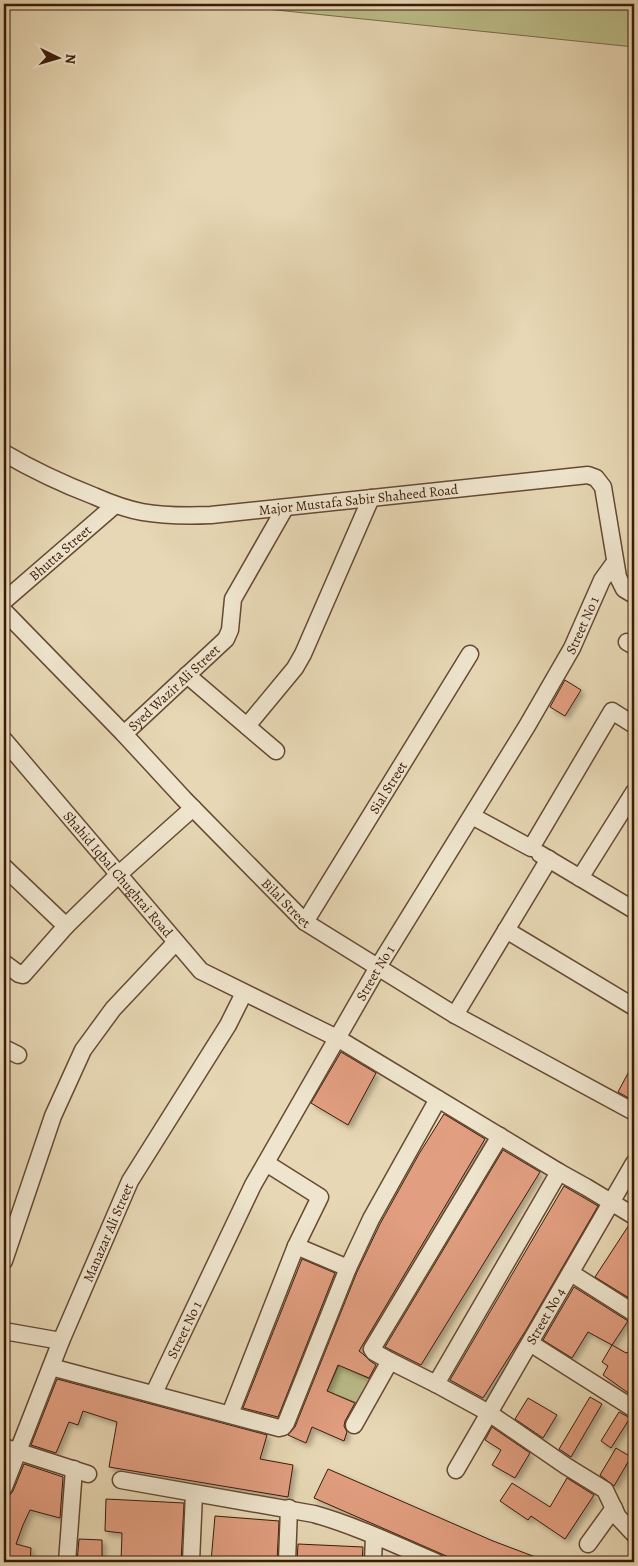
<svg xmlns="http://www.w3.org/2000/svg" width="638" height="1566" font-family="Alegreya,serif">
  <defs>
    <filter id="shadow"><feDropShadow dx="3.5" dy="3.5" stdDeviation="2.5" flood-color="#0004"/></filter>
  </defs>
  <rect width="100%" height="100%" fill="#e7d7b4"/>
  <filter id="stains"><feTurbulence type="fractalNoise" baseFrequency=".004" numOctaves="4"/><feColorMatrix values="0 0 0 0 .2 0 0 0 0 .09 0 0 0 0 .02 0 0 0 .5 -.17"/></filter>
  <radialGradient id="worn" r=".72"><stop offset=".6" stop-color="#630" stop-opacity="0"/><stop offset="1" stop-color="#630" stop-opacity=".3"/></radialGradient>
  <!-- green -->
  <path fill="#bbbd89" stroke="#7b6c48" d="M218 4H634V47Z
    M339 1365 370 1379 359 1404 327 1391Z"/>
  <!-- building -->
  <path fill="#e19e80" stroke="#3b1b08" filter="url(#shadow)" d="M565 680 581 690 565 716 550 707Z
    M341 1052 376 1073 348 1125 311 1103Z
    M634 1062V1101L618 1092Z
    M444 1114 485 1139 359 1351 363 1354 369 1360 376 1365 369 1378 338 1365 327 1391 355 1403 345 1421 344 1426 347 1432 344 1441 312 1427 306 1443 288 1435 295 1427 357 1272 380 1224 419 1154Z
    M503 1150 540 1172 421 1365 385 1347Z
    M564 1186 598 1206 526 1330 483 1398 450 1380Z
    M629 1225 634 1226V1301L595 1277Z
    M302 1259 335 1273 278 1417 243 1408Z
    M574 1287 628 1321 612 1345 588 1332 572 1358 543 1340Z
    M612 1345 626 1353 634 1350V1397L603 1375 608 1366 602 1362Z
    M57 1379 267 1435 260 1459 293 1465 288 1497 109 1467 117 1422 83 1411 78 1425 69 1422 56 1453 31 1445Z
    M590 1397 602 1404 571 1457 559 1449Z
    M528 1398 557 1415 543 1438 515 1419Z
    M619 1412 630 1418 611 1448 601 1441Z
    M492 1427 530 1453 515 1478 492 1465 501 1450 485 1440Z
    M616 1448 631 1457 614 1486 600 1475Z
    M24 1464 63 1477 60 1518 30 1510 23 1525 16 1544 31 1548 30 1562 4 1558V1497L10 1495 13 1491Z
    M328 1469 493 1541 546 1561V1562H460L314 1498Z
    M567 1478 594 1495 565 1539 531 1516 528 1520 500 1501 512 1483 550 1507Z
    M106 1499 184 1503 181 1562H121L122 1533 105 1531Z
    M215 1516 279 1521 277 1562H211Z
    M79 1539 102 1540V1562H77Z
    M298 1544 363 1547 362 1562H297Z"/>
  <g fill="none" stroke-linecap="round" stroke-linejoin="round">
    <!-- minor casing -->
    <g stroke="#664a33" stroke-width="19">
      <g id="minor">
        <path id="s1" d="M4 453C33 470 63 484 94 496 110 503 126 509 142 512 165 516 188 516 211 515L588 475 596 478 603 487 618 577 624 589 634 595"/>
        <path id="s2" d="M4 601 115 505"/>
        <path id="s3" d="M4 611 124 734 184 799 305 922 455 1015 634 1112"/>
        <path d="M627 642 634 646"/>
        <path d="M187 675 276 751"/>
        <path d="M247 726 295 668 303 654 371 498"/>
        <path id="s4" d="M124 734 226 639 230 630 233 599 285 508"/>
        <path id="s5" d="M4 740 201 971 337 1038 559 1172 586 1187 634 1216"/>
        <path d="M472 816 531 848 612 711 634 725"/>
        <path d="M540 854 634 910"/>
        <path d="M4 867 66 926 119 874 193 808"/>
        <path d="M580 878 634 792"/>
        <path id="s6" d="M305 922 470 654"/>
        <path d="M506 930 634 1007"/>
        <path d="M4 963 19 974 23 975 66 926"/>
        <path d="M455 1015 549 859"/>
        <path d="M4 1048 18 1055"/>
        <path d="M500 1136 372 1349 374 1352 390 1361 436 1384 489 1413 566 1466 605 1490 618 1517 634 1534"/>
        <path d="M296 1246 348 1268"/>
        <path d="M4 1261 53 1116 83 1050 113 1009 176 942"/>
        <path d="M571 1273 634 1313"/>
        <path d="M4 1331 61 1341"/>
        <path d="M530 1343 634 1409"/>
        <path d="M51 1367 279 1428 283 1427 286 1423 348 1268 371 1219 438 1099"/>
        <path d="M436 1384 559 1172"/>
        <path id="s7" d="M154 1393 253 1185 378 967 527 726 572 648 602 580 615 562"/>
        <path d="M230 1414 296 1246 320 1197 266 1163"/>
        <path d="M354 1425 390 1361"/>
        <path d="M4 1447 88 1474"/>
        <path id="s8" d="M456 1470 634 1163"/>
        <path d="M121 1480 314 1514C356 1526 396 1545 436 1562"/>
        <path id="s9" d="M4 1487 61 1341 130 1181 228 1025 244 993"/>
        <path d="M588 1544 614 1508"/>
        <path d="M67 1562 74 1469"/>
        <path d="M191 1562 194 1493"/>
        <path d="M287 1562 289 1508"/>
        <path d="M373 1562 374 1536"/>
      </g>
    </g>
    <!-- minor -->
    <use href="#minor" stroke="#efe5ce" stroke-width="16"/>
  </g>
  <g text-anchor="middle" stroke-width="4" stroke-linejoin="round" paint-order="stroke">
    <!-- street labels -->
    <g font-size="14" fill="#3b1b08" stroke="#efe5ce">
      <text dy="5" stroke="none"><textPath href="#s1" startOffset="368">Major Mustafa Sabir Shaheed Road</textPath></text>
      <text dy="5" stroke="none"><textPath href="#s2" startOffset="74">Bhutta Street</textPath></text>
      <text dy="5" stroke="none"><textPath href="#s7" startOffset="880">Street No 1</textPath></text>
      <text dy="5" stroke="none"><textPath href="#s4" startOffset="68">Syed Wazir Ali Street</textPath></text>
      <text dy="5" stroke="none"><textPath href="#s6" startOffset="158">Sial Street</textPath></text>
      <text dy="5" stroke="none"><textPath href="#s5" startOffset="176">Shahid Iqbal Chughtai Road</textPath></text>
      <text dy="5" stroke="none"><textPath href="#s3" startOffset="406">Bilal Street</textPath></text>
      <text dy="5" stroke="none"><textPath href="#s7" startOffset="475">Street No 1</textPath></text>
      <text dy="5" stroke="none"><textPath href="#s9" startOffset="275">Manazar Ali Street</textPath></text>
      <text dy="5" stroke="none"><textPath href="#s8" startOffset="178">Street No 4</textPath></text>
      <text dy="5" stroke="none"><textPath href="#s7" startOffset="70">Street No 1</textPath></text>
    </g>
  </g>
  <!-- margin -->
  <rect width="638" height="1566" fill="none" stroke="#e7d7b4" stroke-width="20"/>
  <rect x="5" y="5" width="628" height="1556" fill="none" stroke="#3b1b08" stroke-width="2.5"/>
  <rect x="10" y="10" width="618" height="1546" fill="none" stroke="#3b1b08"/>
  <!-- north arrow -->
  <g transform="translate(58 58) rotate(95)" stroke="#efe5ce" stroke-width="4" paint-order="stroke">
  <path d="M0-4L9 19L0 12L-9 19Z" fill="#3b1b08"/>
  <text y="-8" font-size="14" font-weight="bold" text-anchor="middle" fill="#3b1b08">N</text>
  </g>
  <rect width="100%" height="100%" filter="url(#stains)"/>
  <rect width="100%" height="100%" fill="url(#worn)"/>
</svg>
